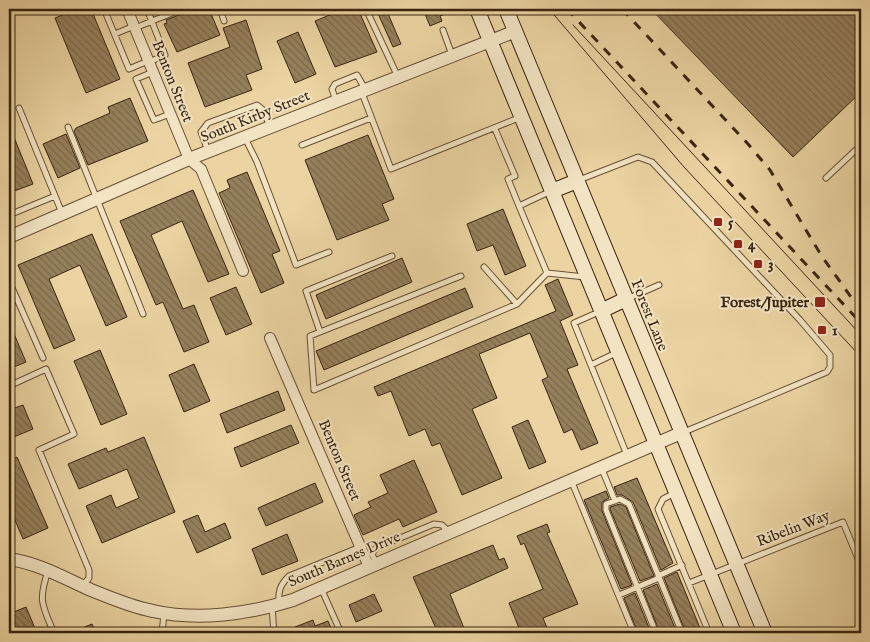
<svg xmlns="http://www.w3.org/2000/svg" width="870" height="642" font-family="'IM FELL English',serif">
  <defs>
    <pattern id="building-back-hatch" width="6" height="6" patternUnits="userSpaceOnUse" patternTransform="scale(1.25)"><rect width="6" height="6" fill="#96805c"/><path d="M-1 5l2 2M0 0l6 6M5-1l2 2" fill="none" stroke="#7b694b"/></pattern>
  </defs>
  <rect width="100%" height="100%" fill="#ebd4a2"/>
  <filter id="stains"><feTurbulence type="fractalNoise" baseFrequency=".004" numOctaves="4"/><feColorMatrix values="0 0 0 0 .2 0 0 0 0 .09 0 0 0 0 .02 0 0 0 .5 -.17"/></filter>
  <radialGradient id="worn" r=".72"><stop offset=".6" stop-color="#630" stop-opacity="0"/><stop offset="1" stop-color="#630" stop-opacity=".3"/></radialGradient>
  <!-- building -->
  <path fill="url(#building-back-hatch)" stroke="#392411" d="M76 9H91L120 79 86 93 55 18Z
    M186 9H209L220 35 177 52 164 24 167 23 166 20 184 13Z
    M344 9H358L377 52 335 67 315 21Z
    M376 9H386L401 44 393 47Z
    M423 9H458L440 16 442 21 430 26Z
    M651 9H861V92L793 157Z
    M246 20 262 69 246 75 252 90 205 107 188 63 230 47 223 28Z
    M298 32 316 74 295 83 277 41Z
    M130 98 148 141 88 165 74 131 76 128 110 113 108 107Z
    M9 125 33 184 9 193Z
    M66 134 80 168 58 178 43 144Z
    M368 135 394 199 382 204 389 220 337 240 305 160Z
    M247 172 280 251 272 254 284 283 261 293 219 193 230 188 227 180Z
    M193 190 229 274 208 282 182 221 151 235 183 309 194 305 209 342 184 352 163 302 156 305 120 221Z
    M503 209 526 266 505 275 493 245 477 251 467 224Z
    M92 234 127 317 106 326 80 265 49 279 75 340 54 349 18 265Z
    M402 258 412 282 326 319 316 295Z
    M558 279 573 315 560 321 578 365 567 369 598 443 581 450 572 429 564 433 542 380 548 377 530 333 479 354 497 398 472 409 502 478 462 495 440 443 432 446 425 429 409 436 391 391 378 396 374 387 556 311 545 285Z
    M236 287 252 324 226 335 210 298Z
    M465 288 473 307 324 370 316 351Z
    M9 322 26 362 9 369Z
    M100 350 127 414 101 425 74 361Z
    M194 364 210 401 184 412 169 375Z
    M278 391 285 410 227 433 220 414Z
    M23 405 33 429 9 439V410Z
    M528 420 546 462 529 469 512 427Z
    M291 425 299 443 241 467 234 448Z
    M144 437 175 512 102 543 86 506 111 495 116 508 139 498 127 469 79 489 68 464 106 448 108 452Z
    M17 457 48 528 23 539 9 506V460Z
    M414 460 437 512 403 527 399 519 363 535 354 515 371 507 368 502 388 493 380 475Z
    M637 478 673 563 661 570 633 502 622 495H617L614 487Z
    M315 483 323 502 266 526 258 508Z
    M606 491 609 498 602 502V511L632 585 621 589 584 500Z
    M620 504 626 507 654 576 640 581 610 509V507Z
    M198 515 205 532 225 523 231 538 197 553 183 521Z
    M547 524 550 532 547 533 578 604 543 618 549 633H521L509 603 543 589 524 543 521 545 517 536Z
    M287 534 298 561 262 575 252 549Z
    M493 545 499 560 504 558 508 568 450 594 466 633H438L413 577Z
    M677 572 702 633H686L664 578Z
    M657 584 677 633H660L643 590Z
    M635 593 651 633H638L624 598Z
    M374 594 382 611 356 622 349 605Z
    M26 607 37 633H12L9 626V614Z
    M313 620 315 626 328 621 333 633H297L295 627Z
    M92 624 96 633H70Z"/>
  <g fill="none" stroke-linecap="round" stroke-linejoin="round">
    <!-- service casing -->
    <g stroke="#665035" stroke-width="7">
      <path id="service" d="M104 9 129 69 148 61
        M147 9 165 55 149 62
        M220 9 224 21
        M366 9 398 77
        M135 28 182 9
        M443 30 452 55
        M115 34 134 26
        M153 72 136 79 154 120 170 114
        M362 93 391 169 521 117
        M336 101 332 89 335 84 357 75 365 89
        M19 108 62 213
        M68 127 143 314
        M495 129 515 176 508 179 519 206
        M245 138 257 162 296 265 329 252
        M302 145 371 118
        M208 151 201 132 208 123 257 105 262 109 270 126
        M826 178 861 145
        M579 180 638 157 652 162 800 320 830 355V367L827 372 684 432
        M551 191 519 206 547 273 585 277
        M9 215 55 196
        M484 267 517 304
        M461 276 310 336 314 390 517 304 547 273
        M9 281 43 358
        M627 299 659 285
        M601 311 574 323 627 455
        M320 332 306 291 392 256
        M591 365 618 352
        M9 386 46 369 74 434 39 450 89 570V578L83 585
        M601 467 615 501
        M571 480 634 633
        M675 493 663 499 658 509 709 633
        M376 563 372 554 376 548 434 524 442 525 449 532
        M48 571C38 601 42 605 54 633
        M658 576 682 565
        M689 583 843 522 861 566
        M321 588 341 633
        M619 595 659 578
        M279 604C278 591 280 585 289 576L360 547
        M272 607 274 633
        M162 633 164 614
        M656 633 606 510V504L620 499 629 504 682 633"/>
    </g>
    <!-- minor casing -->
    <g stroke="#665035" stroke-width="12">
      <path id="minor" d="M127 9 189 159 201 169 243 271
        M270 338 369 567"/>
    </g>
    <!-- tertiary casing -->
    <g stroke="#665035" stroke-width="14">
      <path id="tertiary" d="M9 237 189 159 516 31
        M9 559C38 563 64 578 91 590 111 598 131 607 153 611 198 621 249 614 293 600L681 433"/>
    </g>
    <!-- secondary casing -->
    <g stroke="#392411" stroke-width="16">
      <path id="secondary" d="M477 9 734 633
        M506 9 765 633
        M552 191 577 181
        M601 311 626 299"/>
    </g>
    <!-- service -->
    <use href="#service" stroke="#f2e3c3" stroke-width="5"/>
    <!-- minor -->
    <use href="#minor" stroke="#f2e3c3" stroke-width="10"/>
    <!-- tertiary -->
    <use href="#tertiary" stroke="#f2e3c3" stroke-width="12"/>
    <!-- secondary -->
    <use href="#secondary" stroke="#f2e3c3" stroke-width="14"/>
    <!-- tram -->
    <path stroke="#392411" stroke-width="1" d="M549 9 684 167 861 357
      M573 25 861 335"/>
    <!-- rail -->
    <path stroke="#392411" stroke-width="3" stroke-dasharray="9 9" stroke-linecap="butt" d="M567 9 861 323
      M622 9 748 144 770 170 821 255 861 311"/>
  </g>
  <!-- markers -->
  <g fill="#8f2418" stroke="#f2e3c3" stroke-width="2">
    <rect x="713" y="217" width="10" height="10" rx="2.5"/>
    <rect x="733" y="239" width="10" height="10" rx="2.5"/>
    <rect x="753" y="259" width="10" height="10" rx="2.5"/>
    <rect x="814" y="296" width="12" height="12" rx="2.5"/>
    <rect x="817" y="325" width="10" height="10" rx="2.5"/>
  </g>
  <g text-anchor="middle" stroke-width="4" stroke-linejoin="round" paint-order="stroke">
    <!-- street labels -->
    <g font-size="15" fill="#392411" stroke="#f2e3c3">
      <text transform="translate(173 81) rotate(68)" y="5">Benton Street</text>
      <text transform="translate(255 116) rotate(-22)" y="5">South Kirby Street</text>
      <text transform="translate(650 315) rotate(68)" y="5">Forest Lane</text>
      <text transform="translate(340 460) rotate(67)" y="5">Benton Street</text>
      <text transform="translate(793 528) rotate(-21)" y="5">Ribelin Way</text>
      <text transform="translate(344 559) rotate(-23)" y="5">South Barnes Drive</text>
    </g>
    <!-- poi labels -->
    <g font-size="15" font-weight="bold" fill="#392411" stroke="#f2e3c3" text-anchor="start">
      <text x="728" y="227">5</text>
      <text x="748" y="249">4</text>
      <text x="768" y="269">3</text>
      <text x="809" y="307" text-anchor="end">Forest/Jupiter</text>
      <text x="832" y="335">1</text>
    </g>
  </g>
  <!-- margin -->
  <rect width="870" height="642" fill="none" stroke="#ebd4a2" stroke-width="30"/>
  <rect x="10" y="10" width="850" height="622" fill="none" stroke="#392411" stroke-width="2.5"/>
  <rect x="15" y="15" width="840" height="612" fill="none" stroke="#392411"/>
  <rect width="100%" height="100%" filter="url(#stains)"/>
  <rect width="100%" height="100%" fill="url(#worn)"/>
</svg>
